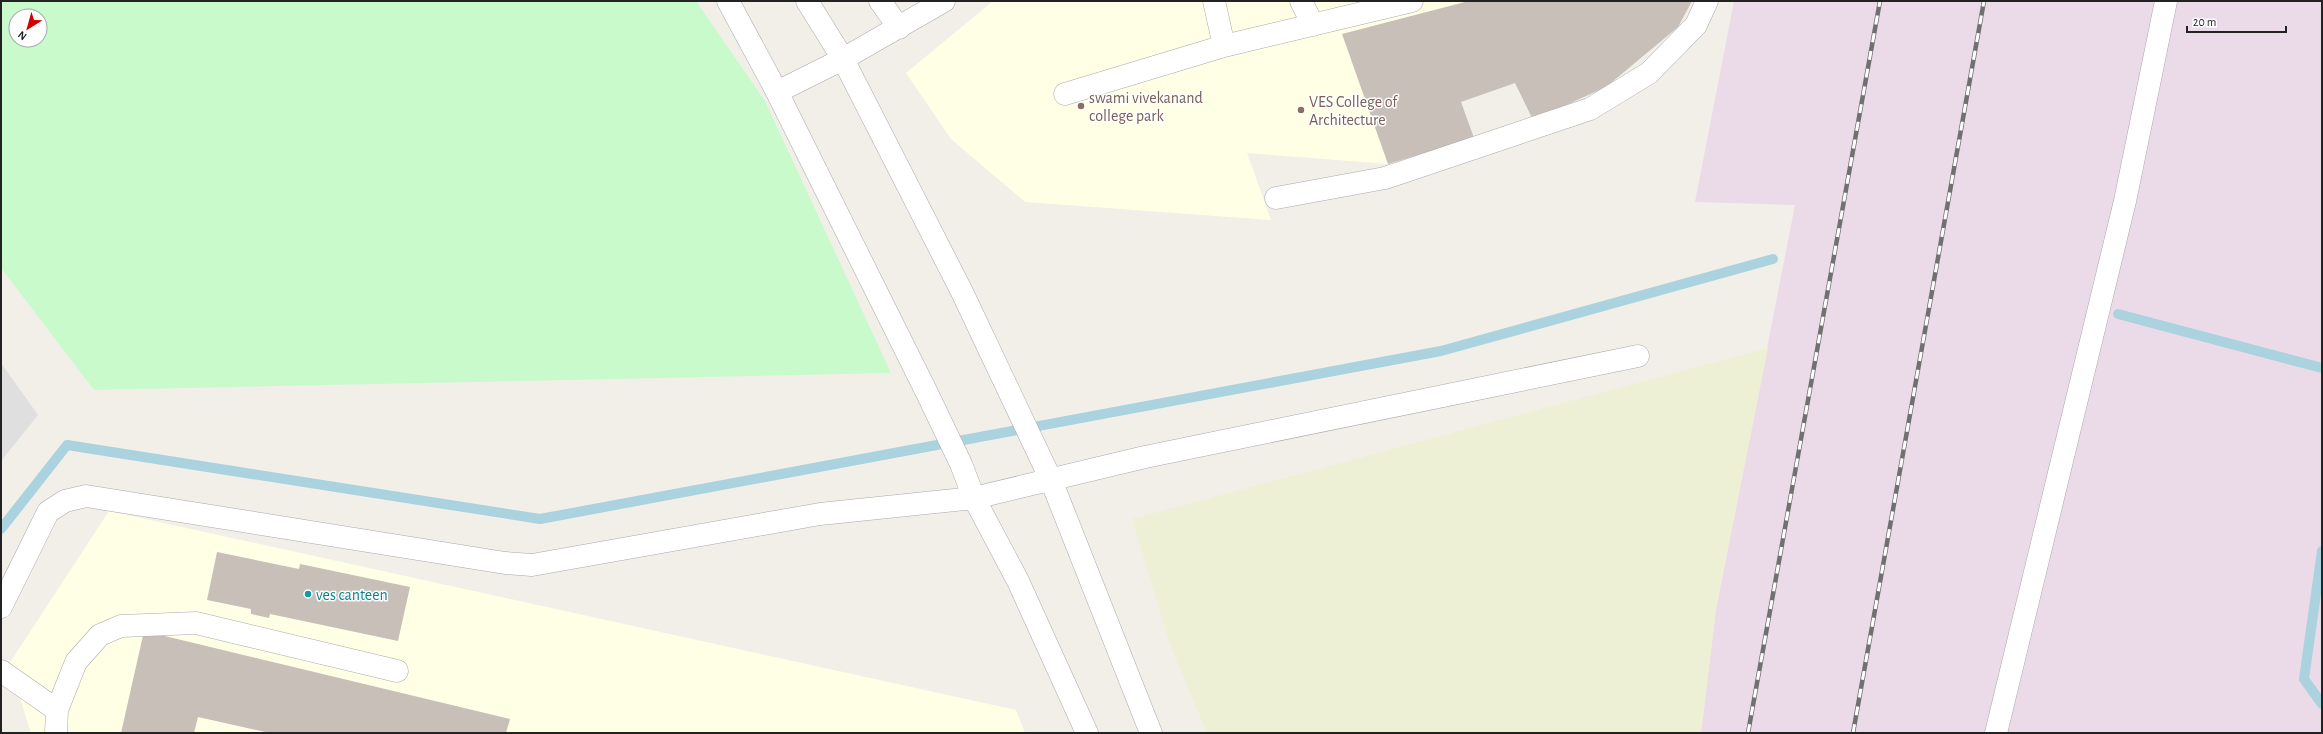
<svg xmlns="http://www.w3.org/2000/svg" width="2323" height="734" font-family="'Alegreya Sans',sans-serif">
  <rect width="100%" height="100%" fill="#f2efe9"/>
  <!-- residential -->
  <path fill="#e0dfdf" d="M1 363 38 415 1 461Z"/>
  <!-- industrial -->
  <path fill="#ebdbe8" d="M1734 1H2322V733H1701L1716 609 1795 205 1695 202Z"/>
  <!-- education -->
  <path fill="#ffffe5" d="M993 1H1469L1343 34 1388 164 1247 153 1271 220 1025 202 951 139 906 73Z
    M109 511 1016 710 1025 733H31L9 664Z"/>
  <!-- farmland -->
  <path fill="#eef0d5" d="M1768 348 1716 609 1701 733H1207L1170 645 1132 519Z"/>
  <!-- park -->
  <path fill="#c8facc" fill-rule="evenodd" d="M1 1H696L765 101 891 373 94 390 1 268ZM16 16H40V40H16Z"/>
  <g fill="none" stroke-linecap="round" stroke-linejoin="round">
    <!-- stream -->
    <path stroke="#aad3df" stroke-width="10" d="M2118 314 2322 368
      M1 529 67 445 540 519 1441 351 1773 259
      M2322 551 2304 679 2322 704"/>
  </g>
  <!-- building -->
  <path fill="#c7bfb8" d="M1469 1H1692L1678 27 1606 87 1533 120 1515 83 1461 102 1474 138 1388 164 1342 34Z
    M217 552 299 569 300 564 410 587 398 641 270 614 269 618 251 614V609L207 600Z
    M144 631 510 719 506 733H270L198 717 194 733H121Z"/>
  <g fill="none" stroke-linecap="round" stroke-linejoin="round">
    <!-- minor casing -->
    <g stroke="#a9a9a9" stroke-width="23">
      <path id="minor" d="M728 1 777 92 927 393 961 464 974 498 1018 581 1087 733
        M807 1 843 59 962 292 1051 480 1151 733
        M880 1 899 28
        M1214 1 1224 46 1412 1
        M1301 1 1313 25
        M777 92 843 59 944 1
        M1065 94 1224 46
        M1276 198 1385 178 1590 109 1649 73 1696 25 1707 1
        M1 607 48 512 65 501 86 496 505 563 532 565 820 514 974 498 1145 457 1638 356
        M1 671 57 710
        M56 733 57 710 76 662 100 635 121 626 196 623 397 671
        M1996 733 2125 201 2166 1"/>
    </g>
    <!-- minor -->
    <use href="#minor" stroke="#fff" stroke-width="22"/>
    <!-- rail casing -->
    <g stroke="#707070" stroke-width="4.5">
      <path id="rail" d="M1748 733 1880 1
        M1853 733 1984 1"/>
    </g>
    <!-- rail -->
    <use href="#rail" stroke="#fff" stroke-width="3" stroke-dasharray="9" stroke-linecap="butt"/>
  </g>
  <!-- markers -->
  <g fill="#8d6e63" stroke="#fff" stroke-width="1.5">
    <circle cx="1081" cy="106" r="4"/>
    <circle cx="1301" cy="110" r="4"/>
  </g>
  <circle fill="#0f9aa8" stroke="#fff" stroke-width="1.5" cx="308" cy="594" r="4"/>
  <g text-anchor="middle" stroke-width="3" stroke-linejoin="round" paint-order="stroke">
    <!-- education labels -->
    <g font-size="16" fill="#785e54" stroke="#fff" text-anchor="start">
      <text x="1089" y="103">swami vivekanand<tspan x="1089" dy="18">college park</tspan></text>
      <text x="1309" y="107">VES College of<tspan x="1309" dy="18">Architecture</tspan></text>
    </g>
    <!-- culture labels -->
    <g font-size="16" fill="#0d838f" stroke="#fff" text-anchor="start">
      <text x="316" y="600">ves canteen</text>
    </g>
  </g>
  <!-- border -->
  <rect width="2323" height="734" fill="none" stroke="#222222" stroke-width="4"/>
  <!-- north arrow -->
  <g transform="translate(28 28) rotate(217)"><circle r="19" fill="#ffffff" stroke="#a7a7a7"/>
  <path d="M0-3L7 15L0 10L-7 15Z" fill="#d40000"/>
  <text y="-6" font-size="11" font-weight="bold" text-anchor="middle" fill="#222222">N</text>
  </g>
  <!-- scale -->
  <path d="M2187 26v6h99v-6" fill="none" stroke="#222222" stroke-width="2"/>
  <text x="2193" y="26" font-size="12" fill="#222222" stroke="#ffffff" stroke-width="3" paint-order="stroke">20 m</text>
</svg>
